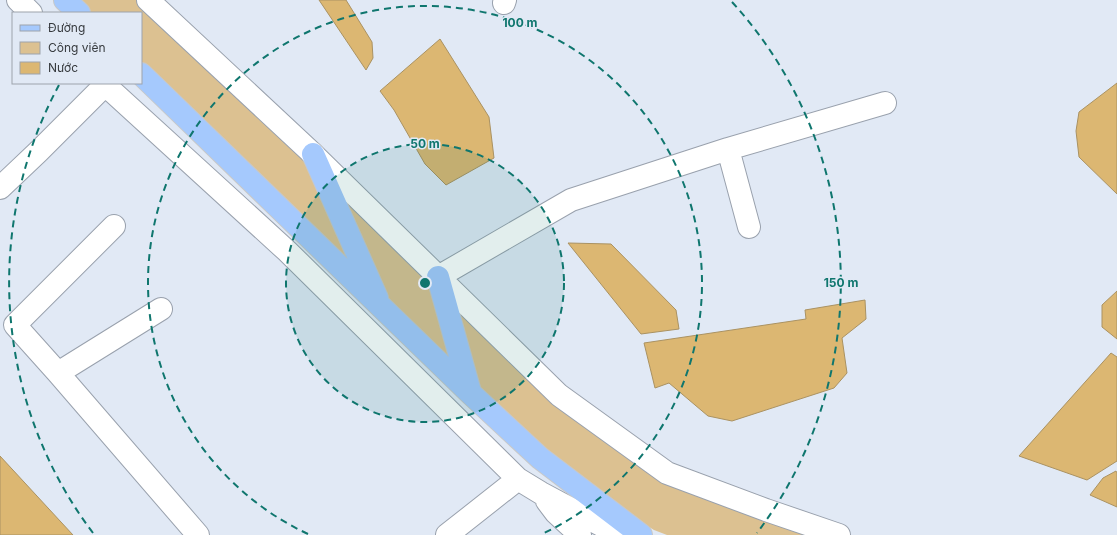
<svg xmlns="http://www.w3.org/2000/svg" width="1117" height="535" font-family="Inter,sans-serif">
  <rect width="100%" height="100%" fill="#e1e9f5"/>
  <!-- green -->
  <path fill="#dcc191" d="M77 0H137L306 155 358 271 141 61V13H91Z
    M332 181 434 279 460 371 394 312Z
    M445 291 597 430 820 535H667L654 530 596 494 474 386Z"/>
  <!-- water -->
  <path fill="#dcb772" stroke="#aa9262" d="M319 0H346L372 42 373 58 366 70Z
    M440 39 489 117 494 158 446 185 425 164 394 110 380 91Z
    M1117 83V194L1079 157 1076 131 1079 112Z
    M568 243 611 244 676 310 679 329 641 334Z
    M1117 291V339L1102 327V305Z
    M865 300 866 319 842 338 847 373 834 388 732 421 708 416 669 383 655 388 644 343 806 319 805 310Z
    M1111 353 1117 357V461L1087 480 1019 456Z
    M0 456 73 535H0Z
    M1116 471 1117 473V507L1090 495 1103 478Z"/>
  <g fill="none" stroke-linecap="round" stroke-linejoin="round">
    <!-- minor casing -->
    <g stroke="#99a1ad" stroke-width="24">
      <path id="minor" d="M18 0 31 13
        M148 0 313 154 559 395 667 473 766 510 839 535
        M504 3 505 0
        M103 83 287 251 518 479
        M728 149 749 227
        M0 188 39 151 105 85
        M114 226 15 325 58 373 198 535
        M438 277 571 200 728 149 885 103
        M58 373 161 309
        M547 501 556 513 580 535
        M447 535 518 479 541 493 614 532 630 535"/>
    </g>
    <!-- major casing -->
    <g stroke="#c7c8c9" stroke-width="24">
      <path id="major" d="M65 0 79 13
        M141 74 470 393 540 458 641 535
        M313 154 377 298
        M438 277 470 392"/>
    </g>
    <!-- minor -->
    <use href="#minor" stroke="#fff" stroke-width="22"/>
    <!-- major -->
    <use href="#major" stroke="#a5c9fd" stroke-width="22"/>
  </g>
  <!-- distance rings -->
  <circle cx="425" cy="283" r="139" fill="#0f766e" fill-opacity=".12"/>
  <g fill="none" stroke="#0f766e" stroke-width="2" stroke-dasharray="7 5">
    <circle cx="425" cy="283" r="139"/>
    <path d="M308 534A277 277 0 1 1 542 534"/>
    <path d="M93 533A416 416 0 0 1 59 85M732 2A416 416 0 0 1 757 533"/>
  </g>
  <circle cx="425" cy="283" r="6" fill="#0f766e" stroke="#e1e9f5" stroke-width="2"/>
  <g font-size="12" text-anchor="middle" font-weight="bold" fill="#0f766e" stroke="#e1e9f5" stroke-width="3" stroke-linejoin="round" paint-order="stroke">
    <text x="520" y="27">100 m</text>
    <text x="425" y="148">50 m</text>
    <text x="841" y="287">150 m</text>
  </g>
  <!-- legend -->
  <rect x="12" y="12" width="130" height="72" fill="#e1e9f5" stroke="#9da3ac"/>
  <rect x="20" y="25" width="20" height="6" fill="#a5c9fd" stroke="#9da3ac"/>
  <text x="48" y="32" font-size="12" fill="#363a3e">Đường</text>
  <rect x="20" y="42" width="20" height="12" fill="#dcc191" stroke="#9da3ac"/>
  <text x="48" y="52" font-size="12" fill="#363a3e">Công viên</text>
  <rect x="20" y="62" width="20" height="12" fill="#dcb772" stroke="#9da3ac"/>
  <text x="48" y="72" font-size="12" fill="#363a3e">Nước</text>
</svg>
